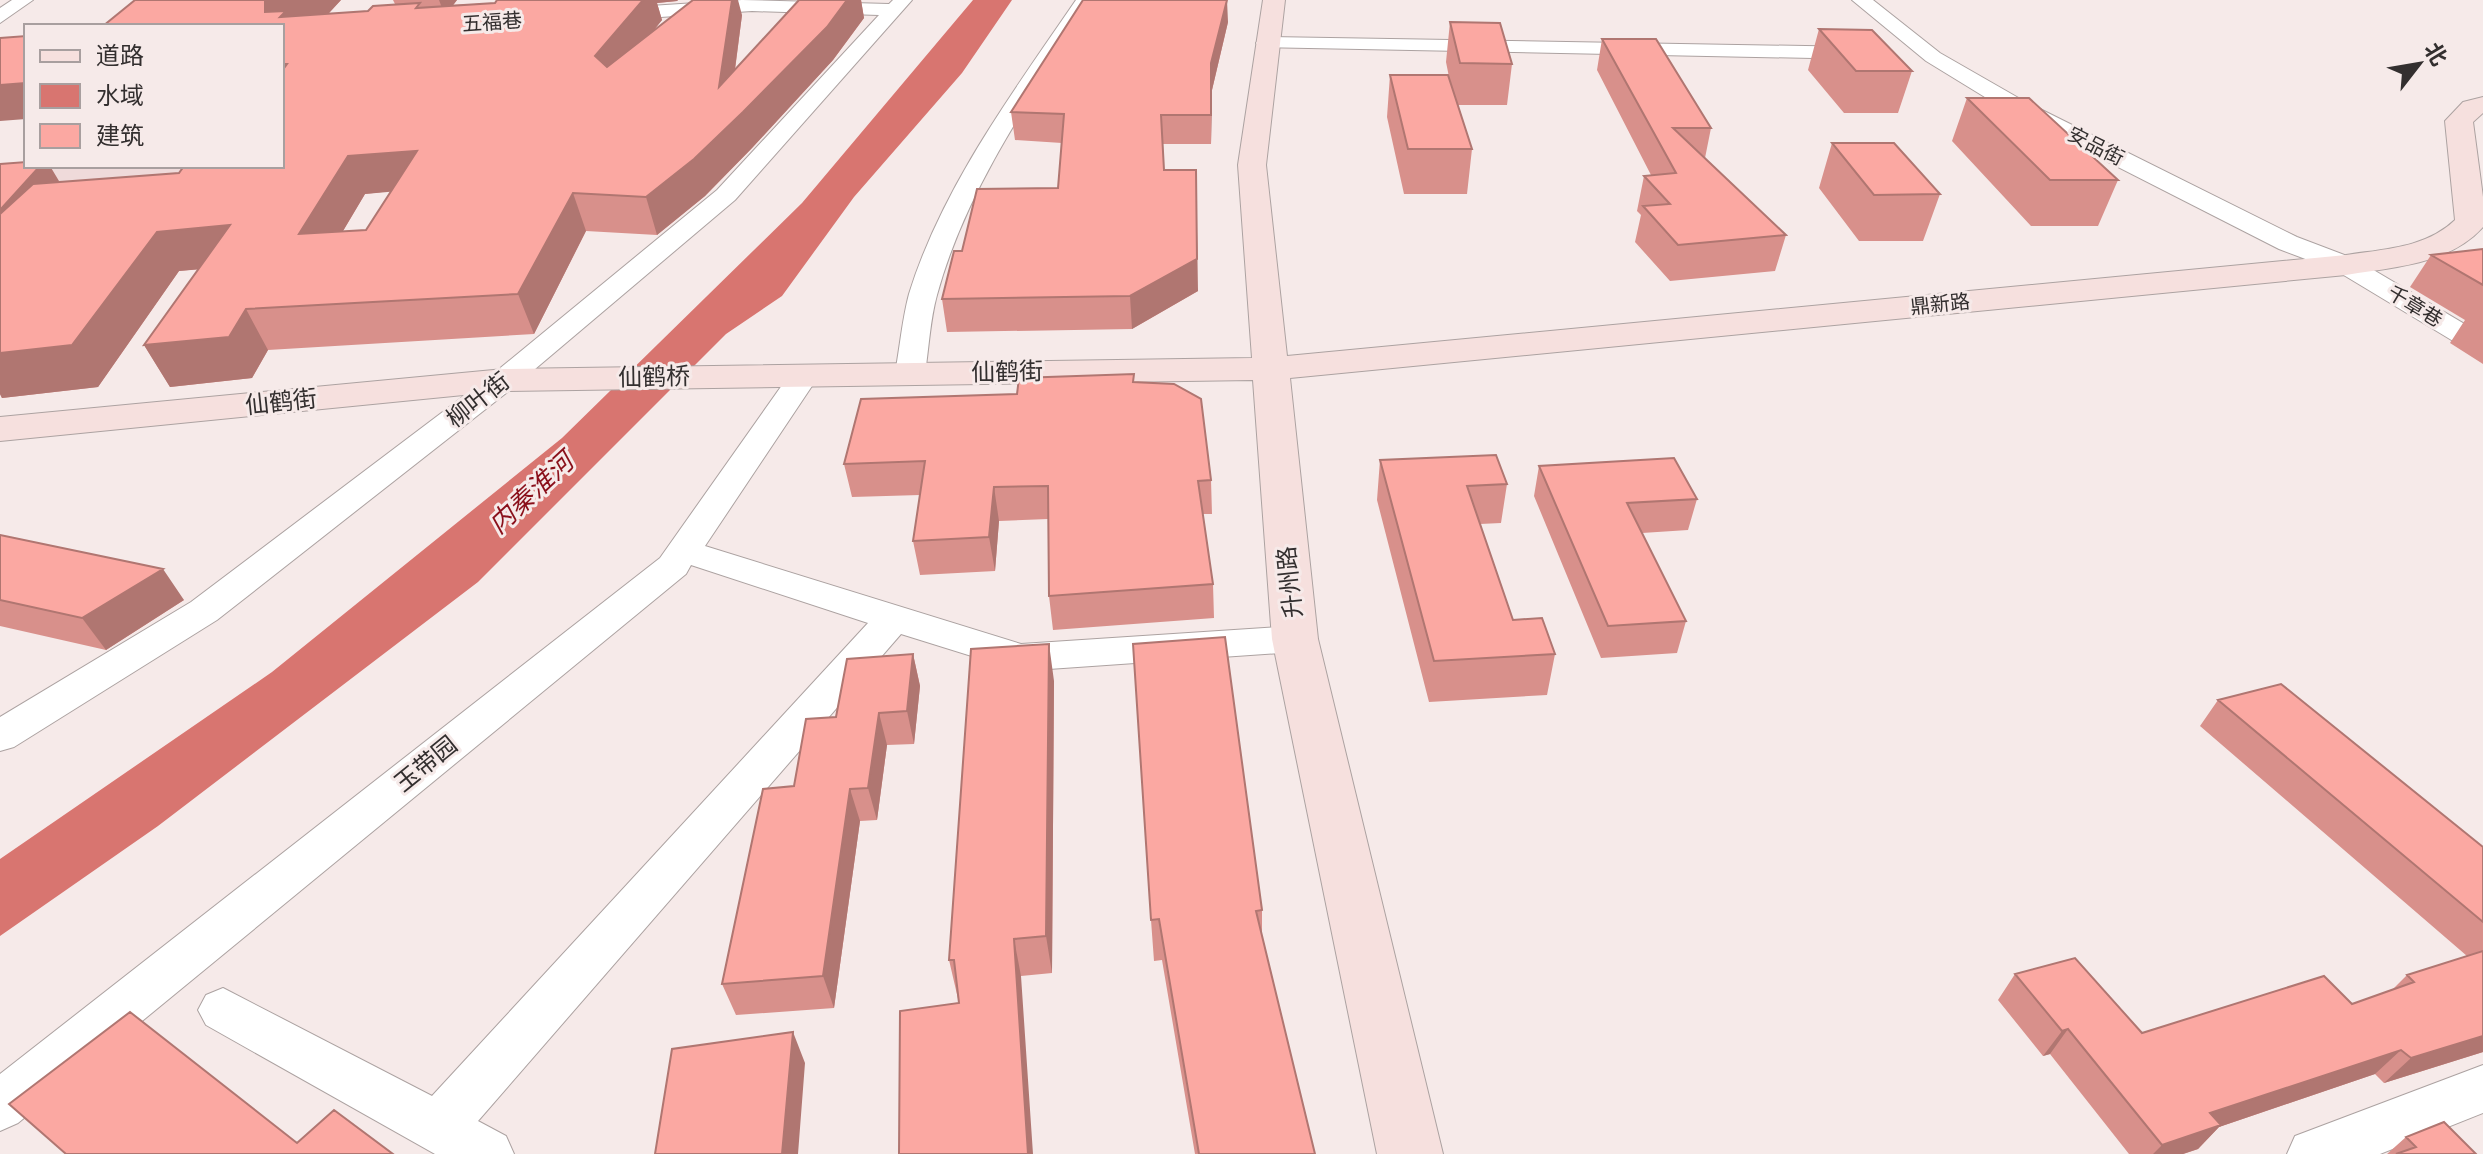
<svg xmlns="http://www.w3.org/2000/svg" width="2483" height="1154" font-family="Poppins,'Noto Sans SC',sans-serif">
  <rect width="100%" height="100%" fill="#f6eae9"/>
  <!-- built -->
  <path fill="#efdada" d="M89 166H206L117 230 0 366V169Z"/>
  <!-- water -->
  <path fill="#d87570" d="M973 0H1012L962 73 854 197 782 296 726 334 478 582 158 826 0 936V859L272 672 562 438 802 203Z"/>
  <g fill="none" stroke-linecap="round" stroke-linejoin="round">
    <!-- street casing -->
    <g stroke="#aca2a1" stroke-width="2">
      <path id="street" d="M12 0H33L0 23V8Z
        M742 0 889 4 893 0H912L735 200 515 386 217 620 14 747 0 751V717L191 602 493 374 717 190 879 15 752 11 282 42V30Z
        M1076 0H1094C1035 91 966 188 937 295 930 320 929 347 925 373L921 379H899L895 373C900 347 902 320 909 294 942 187 1014 91 1076 0Z
        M1852 0H1873L1940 53 2022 100 2297 237 2355 259 2483 335V356L2473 353 2337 271 2279 249 2006 110 1926 61Z
        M1266 37 1861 47 1871 53 1861 59 1259 47 1256 43 1259 39Z
        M26 47V59L0 60V48Z
        M803 368 814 371 818 377 705 546 1021 644 1295 626 1308 630 1314 639 1308 648 1295 652 1020 671 901 634 478 1121 506 1136 514 1154H435L206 1025 198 1010 206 995 223 988 432 1096 868 623 691 565 686 574 18 1123 0 1131V1074L660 558 792 371Z
        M2483 1065V1113L2380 1154H2287L2295 1136Z"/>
    </g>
    <!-- secondary casing -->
    <g stroke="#aca2a1" stroke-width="2">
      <path id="secondary" d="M1263 0H1285L1266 165 1287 356 2346 255C2384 249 2426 248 2455 220L2445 121 2463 102 2483 97V113L2473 122 2483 197V227C2449 265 2393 267 2346 275L1290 378 1318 639 1443 1154H1377L1272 639 1253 380 504 391 0 441V417L504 369 1252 358 1238 165Z"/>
    </g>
    <!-- street -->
    <use href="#street" fill="#fff" fill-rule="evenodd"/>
    <!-- secondary -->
    <use href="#secondary" fill="#f6e0de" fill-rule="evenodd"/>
  </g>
  <!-- wall -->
  <path fill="#d8908b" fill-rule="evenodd" d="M135 0H341L328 14 368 11 395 4 393 0H457L453 5 495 3 497 0H678L677 1 657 3 662 20 652 32 742 15 735 70 799 0H861L864 18 833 60 752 148 705 196 657 235 586 231 534 334 268 350 252 378 170 387 144 345 199 269 179 271 98 387 2 398 0 394V164L59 182 282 166V26ZM391 191 366 230 343 231 365 194Z
    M1228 22 1212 90 1211 144H1163L1164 170 1198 291 1132 329 947 332 942 299 962 251 1058 188 1062 143 1015 140 1011 112Z
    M1450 22 1512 64 1507 105H1458L1472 149 1467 194H1404L1387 117 1390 75 1449 77 1446 62Z
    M1819 29 1912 71 1898 113H1844L1808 70Z
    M1602 39 1711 128 1705 158 1786 235 1775 271 1670 281 1635 242 1641 215 1637 211 1644 176 1651 175 1597 70Z
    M1967 98 2118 180 2098 226H2031L1952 141Z
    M1832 143 1940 194 1923 241H1859L1819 188Z
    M2483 249V364L2450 343 2465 320 2410 287 2431 255Z
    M1135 382 1211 480 1212 514H1203L1213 584 1214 618 1053 630 1049 596 1048 519 999 521 995 571 920 575 913 541 920 495 852 497 844 464 1017 394Z
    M1380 460 1507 484 1501 523 1480 524 1513 620 1555 654 1547 695 1429 702 1377 500Z
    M1539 466 1697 499 1688 530 1642 533 1686 621 1677 653 1601 658 1534 496Z
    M0 535 184 600 106 650 0 626Z
    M913 654 920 686 914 744 887 745 877 820 860 821 834 1008 736 1015 722 984 794 786 836 717Z
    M1054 681 1052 973 1021 976 959 1003 949 960Z
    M2218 700 2483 847V1052L2384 1083 2375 1074 2219 1127 2198 1149 2183 1154H2129L2050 1054 2043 1056 1998 1000 2015 974 2142 1033 2352 1004 2393 989 2407 975 2467 956 2200 726Z
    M1262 910V935L1315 1154H1195L1162 960 1154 961 1151 920Z
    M2406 1137 2476 1154H2387Z"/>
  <!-- shaded-wall -->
  <path fill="#b07671" d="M265 0H341L318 25 293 27 265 12Z
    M439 0H457L445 16Z
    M635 0H678L677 1 657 3 662 20 606 90 595 56Z
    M732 0H738L742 15 728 122 719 87Z
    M847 0H861L864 18 833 60 752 148 705 196 657 235 646 197Z
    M1227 0 1228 22 1212 90 1211 144V63Z
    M26 83V119L0 121V85Z
    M417 151 432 188 365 194 318 273 299 234 348 156Z
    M40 166H50L62 186 0 250V210Z
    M1196 170 1198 291 1132 329 1130 296Z
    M573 193 586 231 534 334 518 294Z
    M230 225 251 265 179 271 98 387 2 398 0 394V353L157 232Z
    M246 309 268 350 252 378 170 387 144 345Z
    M994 487 999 521 995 571 989 537Z
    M163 569 184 600 106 650 82 618Z
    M1049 644 1054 681 1052 973 1046 936Z
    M913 654 920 686 914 744 907 711Z
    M879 713 887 745 877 820 868 788Z
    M850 789 860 821 834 1008 823 976Z
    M1014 939 1021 976 1033 1154H1028Z
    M2068 1029 2050 1054 2043 1056 2062 1031Z
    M793 1032 805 1063 798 1154H782Z
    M2483 1036V1052L2384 1083 2411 1058Z
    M2401 1050 2375 1074 2219 1127 2198 1149 2183 1154H2153L2162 1145 2210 1113Z"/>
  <!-- building -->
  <path fill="#fba8a2" stroke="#b07671" stroke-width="2" fill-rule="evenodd" d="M135 0H265V12L286 11 280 17 368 11 373 6 420 3 416 8 495 3 497 0H643L595 56 607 67 693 0H732L719 87 799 0H847L827 27 743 112 694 159 646 197 573 193 518 294 246 309 229 337 144 345 230 225 157 232 72 345 0 353V214L33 184 179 173 184 166H282V71L287 64H282V26H103ZM417 151 366 230 299 234 348 156Z
    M1083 0H1227L1211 63V115H1161L1164 170H1196L1197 259 1130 296 942 299 954 251H962L977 189 1058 188 1064 114 1011 112Z
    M1450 22 1500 23 1512 64 1460 63Z
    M1819 29 1872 30 1912 71H1856Z
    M26 36V83L0 85V38Z
    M1602 39H1656L1711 128H1673L1786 235 1678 245 1643 206 1670 204 1644 176 1676 173Z
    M1390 75H1448L1472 149H1408Z
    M1967 98H2029L2118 180H2050Z
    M1832 143H1894L1940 194 1874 195Z
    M26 162V166H40L0 210V164Z
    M2483 249V285L2431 255Z
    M1134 374 1133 382 1174 384 1201 399 1211 480 1198 481 1213 584 1049 596 1048 486 994 487 989 537 913 541 925 461 844 464 861 399 1017 394 1019 378Z
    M1496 455 1507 484 1467 486 1513 620 1542 618 1555 654 1434 661 1380 460Z
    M1674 458 1697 499 1627 503 1686 621 1608 626 1539 466Z
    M0 535 163 569 82 618 0 600Z
    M1225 637 1262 910 1256 911 1315 1154H1199L1159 919 1151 920 1133 644Z
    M1049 644 1046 936 1014 939 1028 1154H899L900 1011 959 1003 954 960H949L971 649Z
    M913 654 907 711 879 713 868 788 850 789 823 976 722 984 763 789 794 786 806 719 836 717 847 659Z
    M2281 684 2483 847V922L2218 700Z
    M2483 951V1036L2411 1058 2401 1050 2210 1113 2221 1125 2162 1145 2068 1029 2062 1031 2015 974 2075 958 2142 1033 2324 976 2352 1004 2414 982 2407 975Z
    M130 1012 297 1143 334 1110 393 1154H66L9 1104Z
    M793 1032 782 1154H655L672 1049Z
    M2444 1122 2476 1154H2396L2416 1147 2406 1137Z"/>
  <g text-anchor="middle" stroke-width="6" stroke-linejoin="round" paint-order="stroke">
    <!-- far-street labels -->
    <g font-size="20" fill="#332f2f" stroke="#f6eae9">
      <text transform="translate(492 22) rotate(-4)" y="7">五福巷</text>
      <text transform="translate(2096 146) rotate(27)" y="7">安品街</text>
      <text transform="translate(1940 304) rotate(-6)" y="7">鼎新路</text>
      <text transform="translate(2415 306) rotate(31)" y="7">千章巷</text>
    </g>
    <!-- street labels -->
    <g font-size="24" fill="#332f2f" stroke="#f6eae9">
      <text transform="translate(1007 372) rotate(-1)" y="8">仙鹤街</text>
      <text transform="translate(654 377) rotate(-1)" y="8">仙鹤桥</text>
      <text transform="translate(478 400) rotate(-38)" y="8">柳叶街</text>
      <text transform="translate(281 402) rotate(-6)" y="8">仙鹤街</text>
      <text transform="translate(1290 582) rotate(-96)" y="8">升州路</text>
      <text transform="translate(426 764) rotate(-39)" y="8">玉带园</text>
    </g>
    <!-- water labels -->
    <g font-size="26" font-style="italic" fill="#8a0f1a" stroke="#f6eae9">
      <text transform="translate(531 493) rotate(-43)" y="9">内秦淮河</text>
    </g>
  </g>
  <!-- legend -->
  <rect x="24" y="24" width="260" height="144" fill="#f6eae9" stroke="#a89f9f" stroke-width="2"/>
  <rect x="40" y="50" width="40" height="12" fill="#f6e0de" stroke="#a89f9f" stroke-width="2"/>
  <text x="96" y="64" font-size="24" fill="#332f2f">道路</text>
  <rect x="40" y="84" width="40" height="24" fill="#d87570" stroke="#a89f9f" stroke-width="2"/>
  <text x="96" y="104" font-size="24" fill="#332f2f">水域</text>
  <rect x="40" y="124" width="40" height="24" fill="#fba8a2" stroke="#a89f9f" stroke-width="2"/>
  <text x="96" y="144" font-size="24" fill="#332f2f">建筑</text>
  <!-- north arrow -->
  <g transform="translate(2419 64) rotate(59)" stroke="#f6eae9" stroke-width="6" paint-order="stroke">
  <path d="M0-6L14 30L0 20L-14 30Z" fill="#332f2f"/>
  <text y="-12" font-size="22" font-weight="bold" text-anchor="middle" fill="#332f2f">北</text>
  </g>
</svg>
